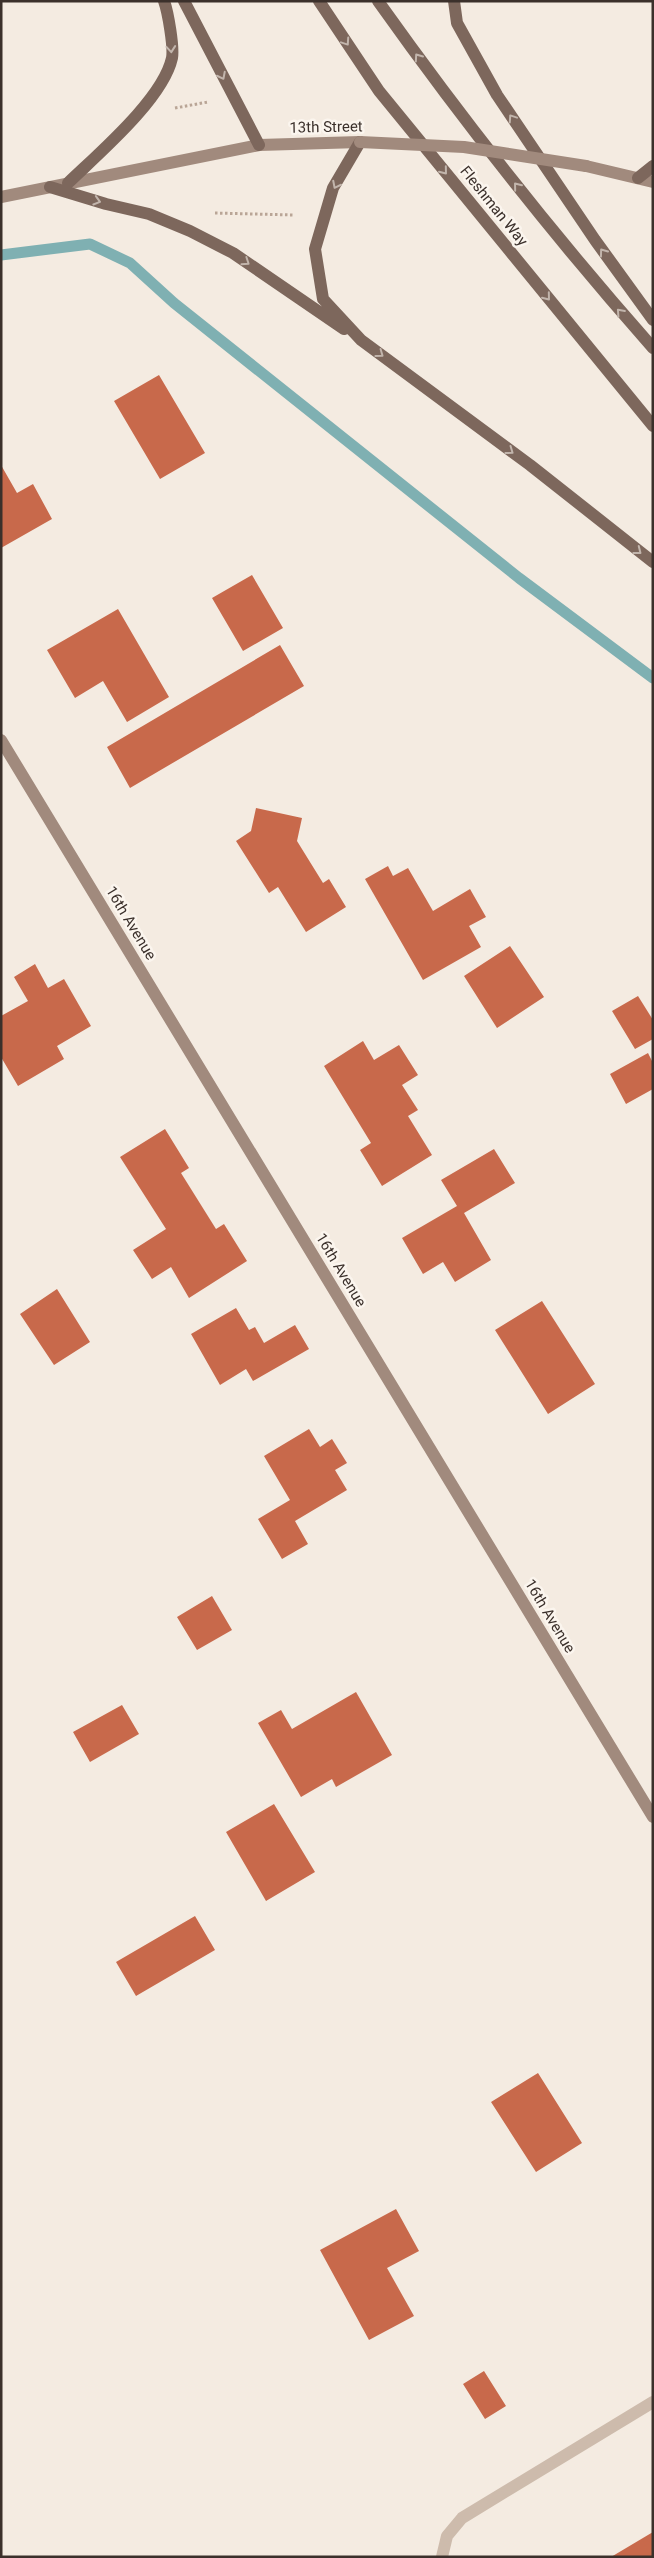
<svg xmlns="http://www.w3.org/2000/svg" width="654" height="2558" font-family="Roboto,sans-serif">
  <rect width="100%" height="100%" fill="#f4ebe1"/>
  <g fill="none" stroke-linecap="round" stroke-linejoin="round">
    <!-- stream -->
    <path stroke="#7fb0b2" stroke-width="11" d="M1 255 90 244 130 263 174 303 519 578 653 678"/>
  </g>
  <!-- building -->
  <path fill="#c8694b" d="M159 375 205 453 160 479 114 401Z
    M1 465 17 493 33 484 52 519 1 548Z
    M252 575 283 628 243 651 212 598Z
    M118 609 169 697 127 722 103 681 75 698 47 650Z
    M280 645 304 686 130 788 107 747Z
    M256 808 302 818 297 841 323 883 329 879 346 907 306 932 278 887 269 893 236 841 251 831Z
    M388 866 393 876 408 868 433 911 470 889 486 917 469 926 481 947 423 980 365 879Z
    M510 946 544 997 497 1028 464 976Z
    M35 964 48 988 64 979 91 1026 57 1046 64 1059 18 1086 1 1057V1016L28 1001 14 977Z
    M638 996 653 1020V1039L635 1049 612 1011Z
    M363 1041 374 1060 399 1045 418 1075 402 1085 418 1110 408 1116 432 1155 382 1186 360 1150 371 1143 324 1066Z
    M648 1053 653 1063V1089L626 1104 610 1074Z
    M165 1129 189 1168 181 1173 216 1229 224 1224 247 1261 189 1298 171 1267 152 1279 133 1250 166 1229 120 1157Z
    M494 1149 515 1183 464 1213 491 1260 455 1282 443 1262 423 1274 402 1238 457 1206 441 1180Z
    M57 1289 90 1342 54 1365 20 1314Z
    M542 1301 595 1384 548 1414 495 1330Z
    M236 1308 249 1330 255 1327 264 1343 295 1325 309 1349 253 1381 246 1369 220 1385 191 1334Z
    M309 1429 320 1447 332 1439 347 1463 335 1470 347 1490 295 1521 308 1544 282 1559 258 1519 290 1500 264 1456Z
    M212 1596 232 1630 197 1650 177 1617Z
    M356 1692 392 1755 336 1787 332 1779 301 1797 258 1723 281 1710 292 1729Z
    M122 1705 139 1734 90 1762 73 1732Z
    M274 1804 315 1872 266 1901 226 1832Z
    M195 1916 215 1950 136 1996 116 1962Z
    M538 2073 582 2143 536 2172 491 2102Z
    M396 2209 419 2251 387 2268 414 2316 369 2340 320 2250Z
    M484 2371 506 2406 485 2419 463 2384Z
    M653 2532V2557H611Z"/>
  <g fill="none" stroke-linecap="round" stroke-linejoin="round">
    <!-- path -->
    <path stroke="#b9a596" stroke-width="3" stroke-dasharray="2.5 2.5" stroke-linecap="butt" d="M175 108 208 102
      M215 213 294 215"/>
    <!-- lane -->
    <path stroke="#cdbbac" stroke-width="12" d="M442 2557 447 2536 462 2518 653 2402"/>
    <!-- secondary -->
    <path stroke="#a18a7d" stroke-width="12" d="M586 166 653 182
      M1 197 259 145 360 142
      M1 740 653 1817"/>
    <!-- primary -->
    <path stroke="#7d675c" stroke-width="12" d="M184 1 259 145
      M319 1 379 91 653 426
      M378 1C464 122 555 237 653 348
      M454 1 457 23 497 95 595 240 653 320
      M360 142 333 188 315 249 323 299 361 340 530 465 653 562
      M638 178 653 166
      M68 183C98 154 163 99 172 58 174 47 168 12 164 1
      M50 187 106 204 149 214 190 231 233 253 344 329"/>
    <!-- secondary-bridge -->
    <path stroke="#a18a7d" stroke-width="12" d="M360 142 464 147 586 166"/>
  </g>
  <!-- one-way arrows -->
  <defs><path id="oneway-chevron" d="M-2-3.5L2.5 0L-2 3.5" fill="none" stroke-width="1.6" stroke-linecap="round" stroke-linejoin="round" transform="scale(1.25)"/></defs>
  <g stroke="#c2b5ac">
    <use href="#oneway-chevron" transform="translate(346 42) rotate(56)"/>
    <use href="#oneway-chevron" transform="translate(171 49) rotate(85)"/>
    <use href="#oneway-chevron" transform="translate(418 57) rotate(-125)"/>
    <use href="#oneway-chevron" transform="translate(222 76) rotate(63)"/>
    <use href="#oneway-chevron" transform="translate(512 118) rotate(-124)"/>
    <use href="#oneway-chevron" transform="translate(444 171) rotate(51)"/>
    <use href="#oneway-chevron" transform="translate(336 185) rotate(117)"/>
    <use href="#oneway-chevron" transform="translate(517 186) rotate(-129)"/>
    <use href="#oneway-chevron" transform="translate(97 201) rotate(17)"/>
    <use href="#oneway-chevron" transform="translate(603 252) rotate(-126)"/>
    <use href="#oneway-chevron" transform="translate(246 262) rotate(34)"/>
    <use href="#oneway-chevron" transform="translate(547 297) rotate(51)"/>
    <use href="#oneway-chevron" transform="translate(620 312) rotate(-132)"/>
    <use href="#oneway-chevron" transform="translate(380 354) rotate(36)"/>
    <use href="#oneway-chevron" transform="translate(510 451) rotate(36)"/>
    <use href="#oneway-chevron" transform="translate(638 551) rotate(38)"/>
  </g>
  <g text-anchor="middle" stroke-width="5" stroke-linejoin="round" paint-order="stroke">
    <!-- street labels -->
    <g font-size="15" fill="#3b302b" stroke="#fbf5ee">
      <text transform="translate(326 127) rotate(-1)" y="5">13th Street</text>
      <text transform="translate(494 206) rotate(51)" y="5">Fleshman Way</text>
      <text transform="translate(131 923) rotate(59)" y="5">16th Avenue</text>
      <text transform="translate(341 1270) rotate(59)" y="5">16th Avenue</text>
      <text transform="translate(550 1616) rotate(59)" y="5">16th Avenue</text>
    </g>
  </g>
  <!-- border -->
  <rect width="654" height="2558" fill="none" stroke="#3b302b" stroke-width="5"/>
</svg>
